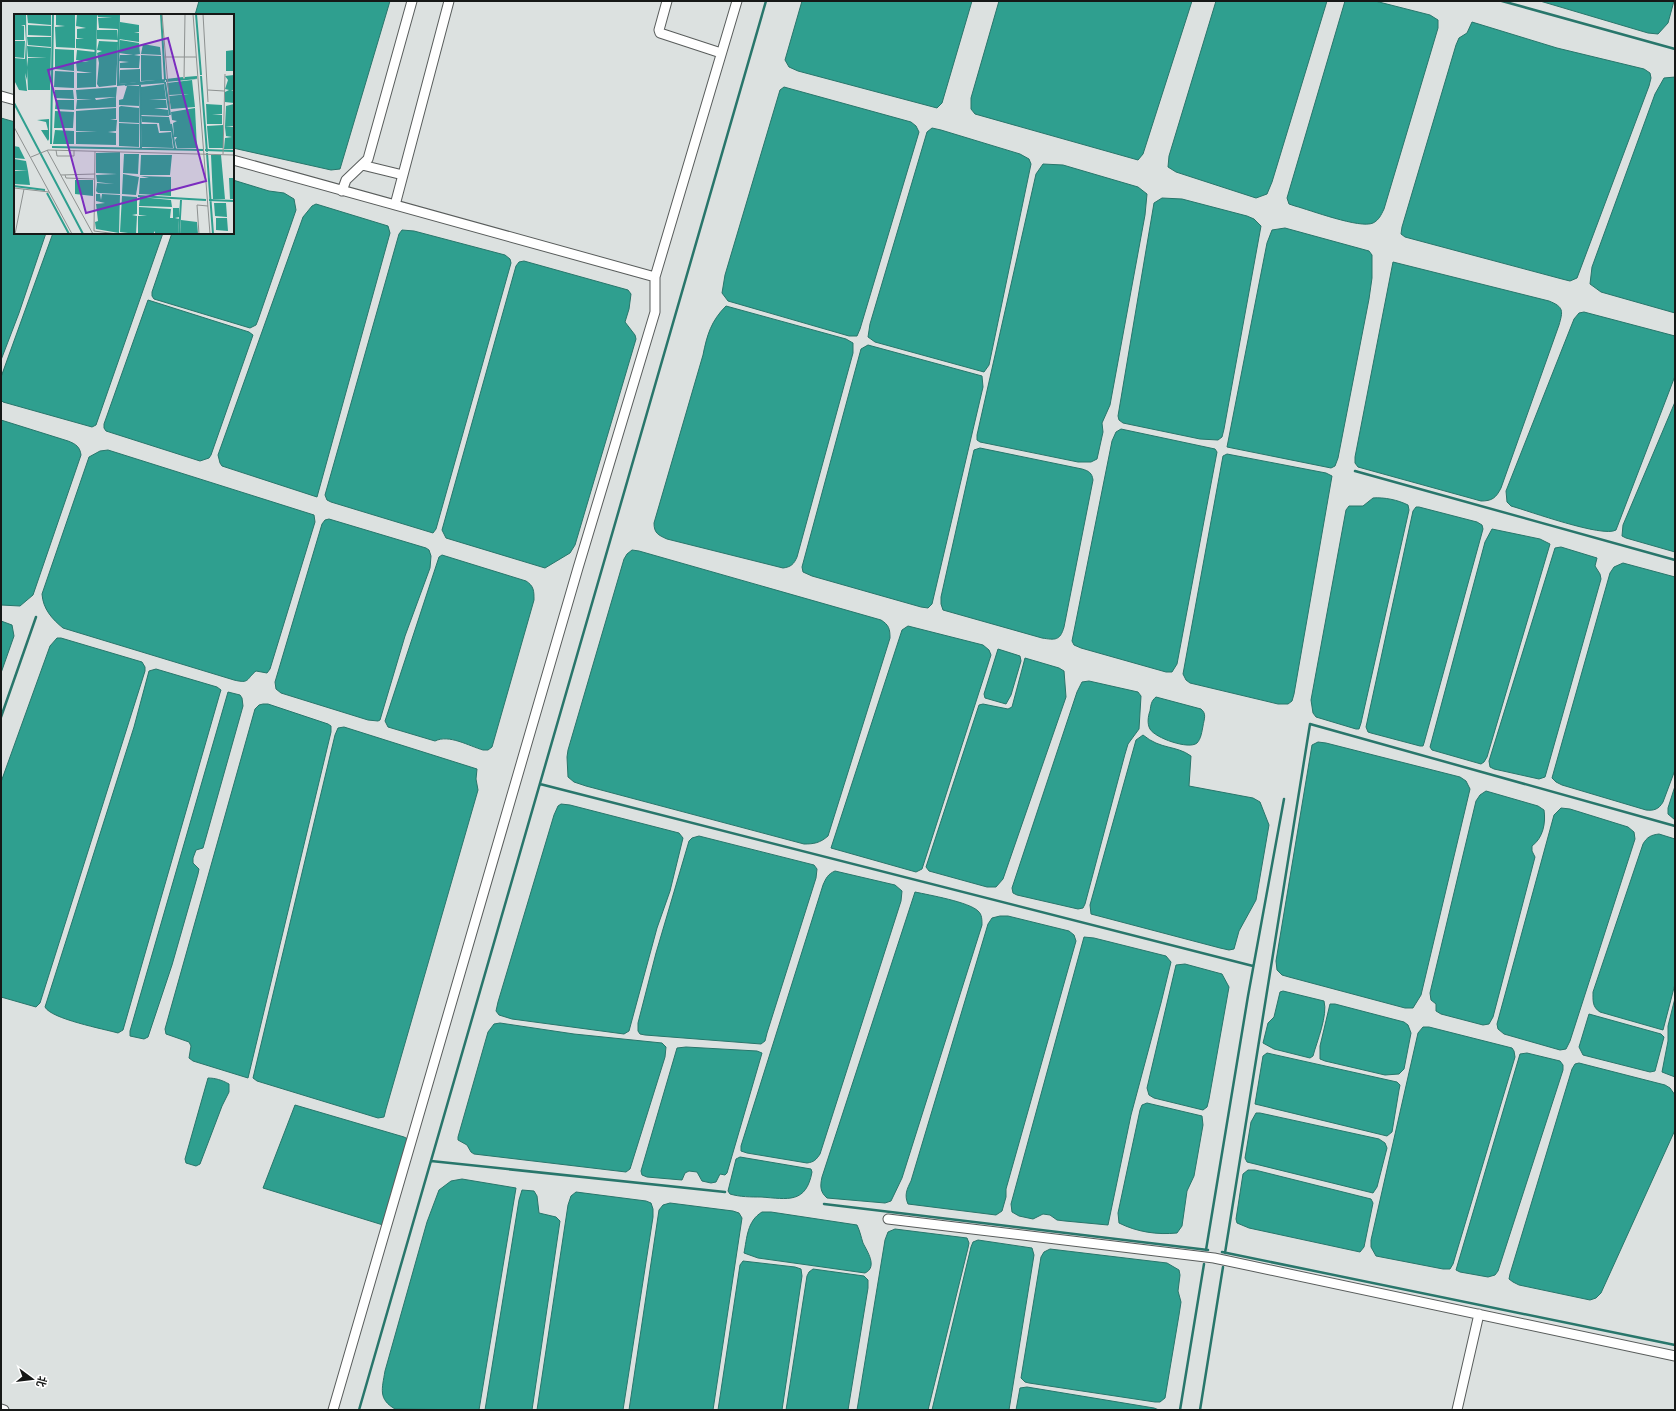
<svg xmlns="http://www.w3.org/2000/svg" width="1676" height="1411" font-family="'Roboto Condensed','Noto Sans SC',sans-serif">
  <rect width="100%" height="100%" fill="#dce1e0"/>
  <!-- water -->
  <path fill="#2f9f8f" stroke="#28766b" d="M199 1H390L340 169 331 170 233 148V15H195Z
    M802 1H972L942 103 937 108 798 71 789 67 785 60Z
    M999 1H1192L1143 154 1138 160 975 114 971 109V98Z
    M1216 1H1327L1272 182 1267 194 1256 198 1176 172 1168 167 1169 156Z
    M1345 1H1375L1430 15 1438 20V28L1384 209C1381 215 1379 220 1373 223 1360 229 1310 210 1295 206L1289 204 1287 198Z
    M1540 1H1674L1668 23 1658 34 1648 33Z
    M1472 22 1557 48 1644 69 1650 73 1651 78 1649 86 1577 278 1570 281 1562 279 1405 237 1401 234 1402 227 1456 45 1459 38 1467 33Z
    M1675 77V313L1601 292 1590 284 1592 267 1655 94 1664 78Z
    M784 87 911 122 916 126 919 132 860 329 857 336H849L728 301 722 293 725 275 780 90Z
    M1 118 15 122V233H46L19 313 1 360Z
    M932 128 941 130 1020 154 1029 159 1031 164 989 365 984 372 875 342 868 337 870 324 927 132Z
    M1043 164 1063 165 1138 187 1147 194 1145 215 1110 405 1102 423 1103 432 1097 459 1091 462H1078L980 442 977 440V435L1036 174Z
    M233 180 269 191 284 193 294 199 296 210 258 320 256 325 250 328 154 299 152 296V292L172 233H233Z
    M1162 198 1182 199 1247 216 1254 219 1261 226 1224 429 1222 437 1218 440 1200 439 1123 423 1119 420 1118 416 1154 203Z
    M316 204 388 226 390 233 317 497 222 466 220 463 218 455 303 217 312 206Z
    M1285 228 1369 251 1372 255V278L1369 299 1338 458 1335 466 1331 468 1227 447 1267 243 1272 230Z
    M402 230 414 231 505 255 510 259 511 263 436 529 433 533 331 502 327 500 325 495 399 234Z
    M53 233H163L96 425 92 427 3 402 1 400V377Z
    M524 261 628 290 631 294 629 309 625 322 635 335 636 339 575 545 570 553 545 568 446 538 442 530 516 266 519 262Z
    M1393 262 1549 301C1564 307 1563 311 1559 325L1501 488C1496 498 1492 501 1481 501L1358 467 1355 463V457Z
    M148 300 249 332 253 335 211 455 209 458 200 461 106 431 104 428V424Z
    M726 306 846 339 853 343V353L797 557C794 564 791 567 783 568L667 539C658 535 654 533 654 523L703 355C707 335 711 321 726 306Z
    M1584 312 1675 336V376L1616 530C1603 538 1529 511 1511 506L1507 502 1506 491 1574 319 1579 313Z
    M868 345 982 376 983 387 932 604 928 608 921 607 812 576 803 572 802 567 861 349Z
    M1675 402V552L1626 538 1622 536 1623 525Z
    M1 420 68 441C76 444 80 447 81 455L33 595 20 606 1 605Z
    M1121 429 1215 449 1217 452 1177 664 1172 672H1166L1081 648 1074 645 1072 641 1112 441 1116 432Z
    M980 448 1082 469C1089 471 1092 473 1093 480L1064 627C1060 641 1055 640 1042 638L943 610 941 604V597L974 450Z
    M108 450 314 515 315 522 311 535 270 669 267 673 256 671C246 679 250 684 234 680L63 628C52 619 43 609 42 594L89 457 100 451Z
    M1227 454 1326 473 1332 476 1294 694 1292 701 1288 704H1278L1190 683 1186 680 1183 674 1223 456Z
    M1373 498C1384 497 1398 500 1408 505L1409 510 1361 723 1359 729H1356L1316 717 1313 713 1311 700 1346 510 1349 506H1363Z
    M1416 507H1419L1477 522 1482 525 1483 529 1424 743 1423 746H1420L1371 733 1368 732 1366 727 1413 511Z
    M329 519 426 548 429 550 431 556 430 568 405 636 380 720 378 721 368 720 281 693 276 689 275 682 322 524 325 520Z
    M1492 529 1540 539 1550 544 1487 757 1484 762 1481 764 1432 750 1430 747 1485 542Z
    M1561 547 1597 558 1595 566 1600 574 1601 579 1547 770 1545 777 1539 779 1494 769 1490 767 1489 761 1555 548Z
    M632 550 639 551 881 620C889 625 890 629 890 638L828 836C820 843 814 844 804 844L586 786 574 782 568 777 567 757 568 750 624 559 627 554Z
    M442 555 526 581C534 586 534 591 534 600L492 747 488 750H483C469 746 449 734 435 741L388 727 385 721 439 557Z
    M1623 563 1675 577V770L1663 802C1659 809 1654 811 1646 810L1562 785 1556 782 1552 778 1610 573 1614 567Z
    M1 621 12 625 14 636 1 673Z
    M908 626 983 645 989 650 991 655 922 869 916 872 831 848 902 630Z
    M57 638H61L142 662 145 667V671L40 1003 36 1007 1 997V782L50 646Z
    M998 649 1020 656 1021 661 1011 695 1006 704 985 698 984 694Z
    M1025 658 1059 668 1064 671 1066 697 1003 879 996 887H987L929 871 926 867 979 705 983 704 1008 709 1012 707Z
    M156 669 217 687 221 690 220 693 123 1030 118 1033C104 1029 51 1019 45 1007L134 727 149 671Z
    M1089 681 1138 692 1141 696 1139 729 1128 744 1125 754 1085 904 1083 908 1078 909 1017 895 1013 893 1012 888 1077 692 1082 682Z
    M228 692 240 695 242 698 243 706 203 848 196 850 193 858V863L199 869 198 874 172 965 148 1037 144 1039 130 1036V1031Z
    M1156 697 1201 709C1207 714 1204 719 1203 726 1202 731 1201 739 1197 743 1189 750 1155 738 1150 729 1147 724 1148 716 1150 711 1151 705 1151 701 1156 697Z
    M263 704H268L328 724 331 726V732L248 1078 193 1061 189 1058 191 1046 189 1042 166 1034 165 1029 255 709 259 705Z
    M344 727 477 769 476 779 478 790 386 1109 384 1117 378 1118 257 1081 253 1078 335 735 338 728Z
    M1143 735C1161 750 1176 745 1191 756L1189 786 1253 798 1260 802 1269 825 1256 900 1239 931 1234 949 1229 950 1220 948 1091 914 1090 905 1136 740Z
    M1318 742 1326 743 1460 777 1466 781 1470 789 1421 995 1413 1008H1405L1289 977 1282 975 1277 970 1276 961 1312 745Z
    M1675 786V820L1668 814V808Z
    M1486 791 1538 806 1544 810C1546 823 1543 838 1532 846V851L1535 857 1493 1017 1489 1024 1483 1025 1441 1014 1436 1011V1004L1431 1000 1430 993 1476 801 1480 795Z
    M561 804 570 805 679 833 683 838 670 891 657 928 629 1031 624 1034 512 1019 499 1015 496 1011 498 1002 554 815 558 806Z
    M1561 808 1570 809 1628 827 1634 832 1635 839 1570 1041 1566 1049 1560 1050 1504 1034 1498 1029 1497 1024 1554 815Z
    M1659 834 1675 839V984L1663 1030 1600 1012C1592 1007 1593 1000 1593 992L1643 844C1647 837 1651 835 1659 834Z
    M699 836 814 865 817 869 816 878 767 1033 765 1041 761 1044 645 1035 640 1034 638 1031V1023L656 953 689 841 692 838Z
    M835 871 895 885 902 891 901 901 820 1154C816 1160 814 1162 807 1163L747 1153 741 1151V1146L823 885C826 878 828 874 835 871Z
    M915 892C929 895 969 902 978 911 982 914 982 920 982 925L902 1178 891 1201 885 1203 827 1198C820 1192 820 1186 822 1177Z
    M1000 916H1008L1069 931 1074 935 1076 941 1006 1189V1197L1002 1211 996 1215 908 1204C904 1195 907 1189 911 1181L988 924 992 918Z
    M1084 937 1094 938 1166 956 1171 962 1161 1003 1131 1115 1108 1225 1065 1221 1057 1220 1050 1215 1043 1214 1033 1219 1019 1216 1012 1212 1011 1204Z
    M1185 964 1222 974 1229 987 1209 1099 1207 1107 1203 1110 1154 1098 1149 1095 1147 1088 1176 965Z
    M1283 991 1324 1001C1328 1015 1317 1041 1313 1056L1310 1058 1274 1049 1263 1043 1268 1023 1274 1017 1280 992Z
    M1675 998V1077L1662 1072 1668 1041V1026Z
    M1330 1004H1335L1404 1022 1408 1025 1411 1033 1404 1069 1399 1074 1385 1075 1325 1061 1320 1059V1046Z
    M1589 1014 1661 1034 1664 1037 1655 1071 1650 1072 1583 1055 1579 1047Z
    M500 1023 574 1034 662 1043 666 1047 665 1057 630 1169 626 1172 474 1154 471 1152 467 1145 458 1140V1137L488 1032 494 1024Z
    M1423 1027H1429L1512 1048 1514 1051 1515 1057 1453 1264 1450 1269H1443L1376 1256 1371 1247V1240L1418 1033Z
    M686 1047 757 1051 762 1053 727 1173 725 1175 720 1174 716 1182 711 1183 702 1181 697 1172 689 1171 685 1173 682 1180 647 1177 642 1175 641 1171 677 1048Z
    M1267 1053 1397 1082 1400 1085 1399 1090 1392 1132 1387 1136 1255 1104 1263 1056Z
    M1527 1053 1560 1061 1563 1065V1070L1498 1271 1495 1275 1488 1277 1460 1272 1456 1270 1520 1054Z
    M1579 1063 1665 1085 1670 1088 1675 1095V1130L1601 1293 1596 1298 1590 1300 1519 1285 1513 1282 1509 1279 1510 1274 1572 1069 1575 1064Z
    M208 1078C215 1078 222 1080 229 1084V1092L222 1106 200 1164 196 1166 186 1163 185 1159Z
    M1147 1103 1202 1116 1203 1125 1194 1176 1187 1191 1182 1226 1177 1233C1157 1235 1137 1232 1119 1223L1118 1213 1140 1110 1142 1105Z
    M295 1105 404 1137 408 1139 383 1225 263 1188Z
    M1256 1113H1260L1379 1139 1385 1143 1387 1148 1377 1187 1373 1193 1247 1162 1245 1158 1251 1122Z
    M740 1157 811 1169 812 1172C806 1204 788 1199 761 1197 751 1197 740 1197 730 1194L728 1191 736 1159Z
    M1248 1170H1255L1371 1199 1373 1203 1364 1247 1360 1252 1249 1228 1237 1223 1236 1219 1243 1174Z
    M462 1179 516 1188 479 1410 395 1409C378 1399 382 1389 385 1371L427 1222 439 1190 451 1181Z
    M522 1190 534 1191 537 1196 539 1213 556 1217 560 1221 532 1410H485L519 1200Z
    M576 1192 646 1201 651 1203 653 1209V1217L623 1410H537L568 1205 571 1196Z
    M670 1203 733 1211 739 1213 742 1218 713 1410H629L659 1210 663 1205Z
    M762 1212H771L857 1225C860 1231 861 1237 863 1243 867 1251 878 1267 865 1273L758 1258 744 1253C747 1238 747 1221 762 1212Z
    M895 1229 967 1238 969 1243 968 1248 928 1410H857L885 1240 888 1232Z
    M978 1240 1032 1248 1034 1255 1009 1410H932L971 1247 973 1242Z
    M1050 1249 1167 1263 1179 1270 1180 1275 1178 1291 1181 1302 1179 1315 1165 1398 1160 1402H1155L1029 1383 1025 1382 1021 1378 1041 1257 1044 1252Z
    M743 1261 795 1267 801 1269 802 1276 782 1410H718L740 1265Z
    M813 1269 864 1276 868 1280V1288L848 1410H786L807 1276 809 1272Z
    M1027 1387 1154 1408 1159 1410H1016L1020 1388Z"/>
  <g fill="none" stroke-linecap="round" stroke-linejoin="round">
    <!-- stream -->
    <path stroke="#28766b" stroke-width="2.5" d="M1502 1 1675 49
      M1355 471 1675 560
      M1 717 36 617
      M540 784 1253 966
      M431 1161 725 1192
      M824 1204 1208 1250
      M1206 1250 1248 996 1284 799
      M1222 1252 1675 1345
      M1225 1253 1310 724 1675 826
      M359 1410 766 1
      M1180 1410 1204 1264
      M1200 1410 1223 1267"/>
    <!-- minor casing -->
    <g stroke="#595d5c" stroke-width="11">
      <path id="minor" d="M667 1 659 30 660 33 721 53
        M1 96 15 100
        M233 160 655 277
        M362 165 403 175
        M342 191 346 180 368 159 412 1
        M395 205 449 1
        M888 1219 1214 1258 1675 1356
        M1 1409 4 1410
        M333 1410 578 568 655 312V277L737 1
        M1457 1410 1479 1314"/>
    </g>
    <!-- minor -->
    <use href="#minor" stroke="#fff" stroke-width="9"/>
  </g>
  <!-- overview -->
  <g transform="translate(14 14)">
    <rect width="220" height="220" fill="#dce1e0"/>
    <path d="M0 0H12L13 53 14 44H33L14 43 13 32 37 34 36 76H14L13 54V66L11 59 13 77 5 76 0 66V44L11 45 12 27 11 11H7L10 12V26H0ZM13 0H37V11L14 9ZM61 0V34L42 33 41 13 51 12 42 11V1ZM63 0H81V36L62 34V25H70L63 24V15L72 14 62 12ZM83 0H104V15L85 14 84 4H98L84 3ZM106 8 125 11V18H120L125 19V28L105 25ZM14 11 37 12V22L14 21ZM83 16H103L104 26 83 25ZM13 23H37V33L14 31ZM106 26 125 29 126 40 120 41 126 42 125 54H106V49L115 48 105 47 106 41H119L105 39ZM0 27H11L10 44 0 43ZM85 27 104 28 102 71 85 73 83 70 85 49 83 39 88 37 83 36ZM129 30 146 33 147 41 127 40ZM41 35 60 36V57L41 55ZM63 36 81 38V73L63 74V59H78L63 57 62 48H75L62 46ZM220 36V57H212V37ZM127 41 147 42 148 66 127 67ZM126 55V68L105 70 106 56ZM41 57 60 58V74L40 73ZM220 61V76L217 77H220V89L211 88V78L215 76 211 75 214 66 211 62ZM178 66 181 93 157 95 155 82 175 80 155 81 153 69ZM150 70 152 85H135L152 86 153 94H140L154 96 155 102 127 101V73ZM113 72H125V92L105 91V86L109 85ZM103 73 102 83 81 84 82 86 102 83V93L62 95 63 86 78 85H63L62 76ZM59 76 60 85 41 84V76ZM42 86H60V96L41 95ZM192 90 208 91V100H198L208 101V110H193ZM220 90V112L211 113 212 92ZM107 92 125 94V109L105 108V93ZM102 94V105L96 106H103L102 117 94 118 102 119V131L62 130V118H83L62 117V97ZM181 94 183 134H163L161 126 163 123H160L159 109 163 107 158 106 157 98ZM41 97 60 98 59 114H40ZM127 102 155 103 158 117H146L145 109 128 108ZM35 105V125L34 127 27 116H34L32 108 23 106ZM105 109 125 110V133L105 132ZM127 110H143L145 119 157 118 159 134 128 133ZM209 111V134H195L193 112ZM211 113H220V135H210L211 124 218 123 212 122ZM41 116 60 117V130H39ZM0 132 5 133 11 145 0 144ZM106 138V180L84 179 82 177 83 169 100 170 83 168 82 161 103 160 82 159V139ZM110 140H125L124 160 109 159ZM127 141H158L156 161H126ZM197 141H207L211 185H199ZM0 145 12 147 14 157 0 156ZM0 157H14L16 171 0 170ZM109 160 125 163 122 181 108 180ZM126 162 157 163V182L125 180 126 164H135ZM215 164H220V185H216ZM61 166H79V182L61 180ZM82 180H86L87 186 88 180 106 181 105 219 82 215 81 208 84 207 82 190 91 189 82 187ZM108 182 123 183V200L118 201 123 202 122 220 106 218ZM126 183 157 186 158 193 125 192ZM200 189H212L213 203 201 202ZM125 193 157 195 156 204H159V194H165V203L161 204 165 205 164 220H141V217L139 220H124V202H133L125 201ZM213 204 214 217 202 216V204ZM167 206 183 208 184 220H166Z" fill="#2f9f8f"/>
    <path fill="none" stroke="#2f9f8f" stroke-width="2" d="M105 0 104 71 151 66M147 0 151 66M182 0 187 61M187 62 193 138M171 64 183 63M152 66 169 64M152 67 183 64M151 68 156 101M126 70 127 135M111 71 151 68M81 73 82 0M0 89 69 220M157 110 161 135M37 130 39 0M38 133 189 136M191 136 220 137M193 139 199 220M0 172 31 176M33 179 55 220M124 182 192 186M195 186 220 187M165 220 167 186"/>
    <path fill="none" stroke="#8d9190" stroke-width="1" d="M148 0 156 95M179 0 196 220M189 0 194 88M150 43H182M170 65 171 0M194 76 210 77M0 113 58 220M33 136 79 220M42 136 43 142H60V136M81 137 80 217 103 220M209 140 211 60M17 143 34 136 220 141M47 161 81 160M51 161 52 164 80 165M0 174 35 178M1 220 10 175M185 220 183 191 194 192"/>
    <path fill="#7b2cbf" fill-opacity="0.15" stroke="#7b2cbf" stroke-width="2" d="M154 24 192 167 72 199 34 56Z"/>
    <rect width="220" height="220" fill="none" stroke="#161817" stroke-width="2"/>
  </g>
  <!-- border -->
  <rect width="1676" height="1411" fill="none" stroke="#161817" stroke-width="4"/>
  <!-- north arrow -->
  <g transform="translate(32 1379) rotate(105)" stroke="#ffffff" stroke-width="3" paint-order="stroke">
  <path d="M0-3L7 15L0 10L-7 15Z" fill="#161817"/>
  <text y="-6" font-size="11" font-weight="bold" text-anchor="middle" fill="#161817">北</text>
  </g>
</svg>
